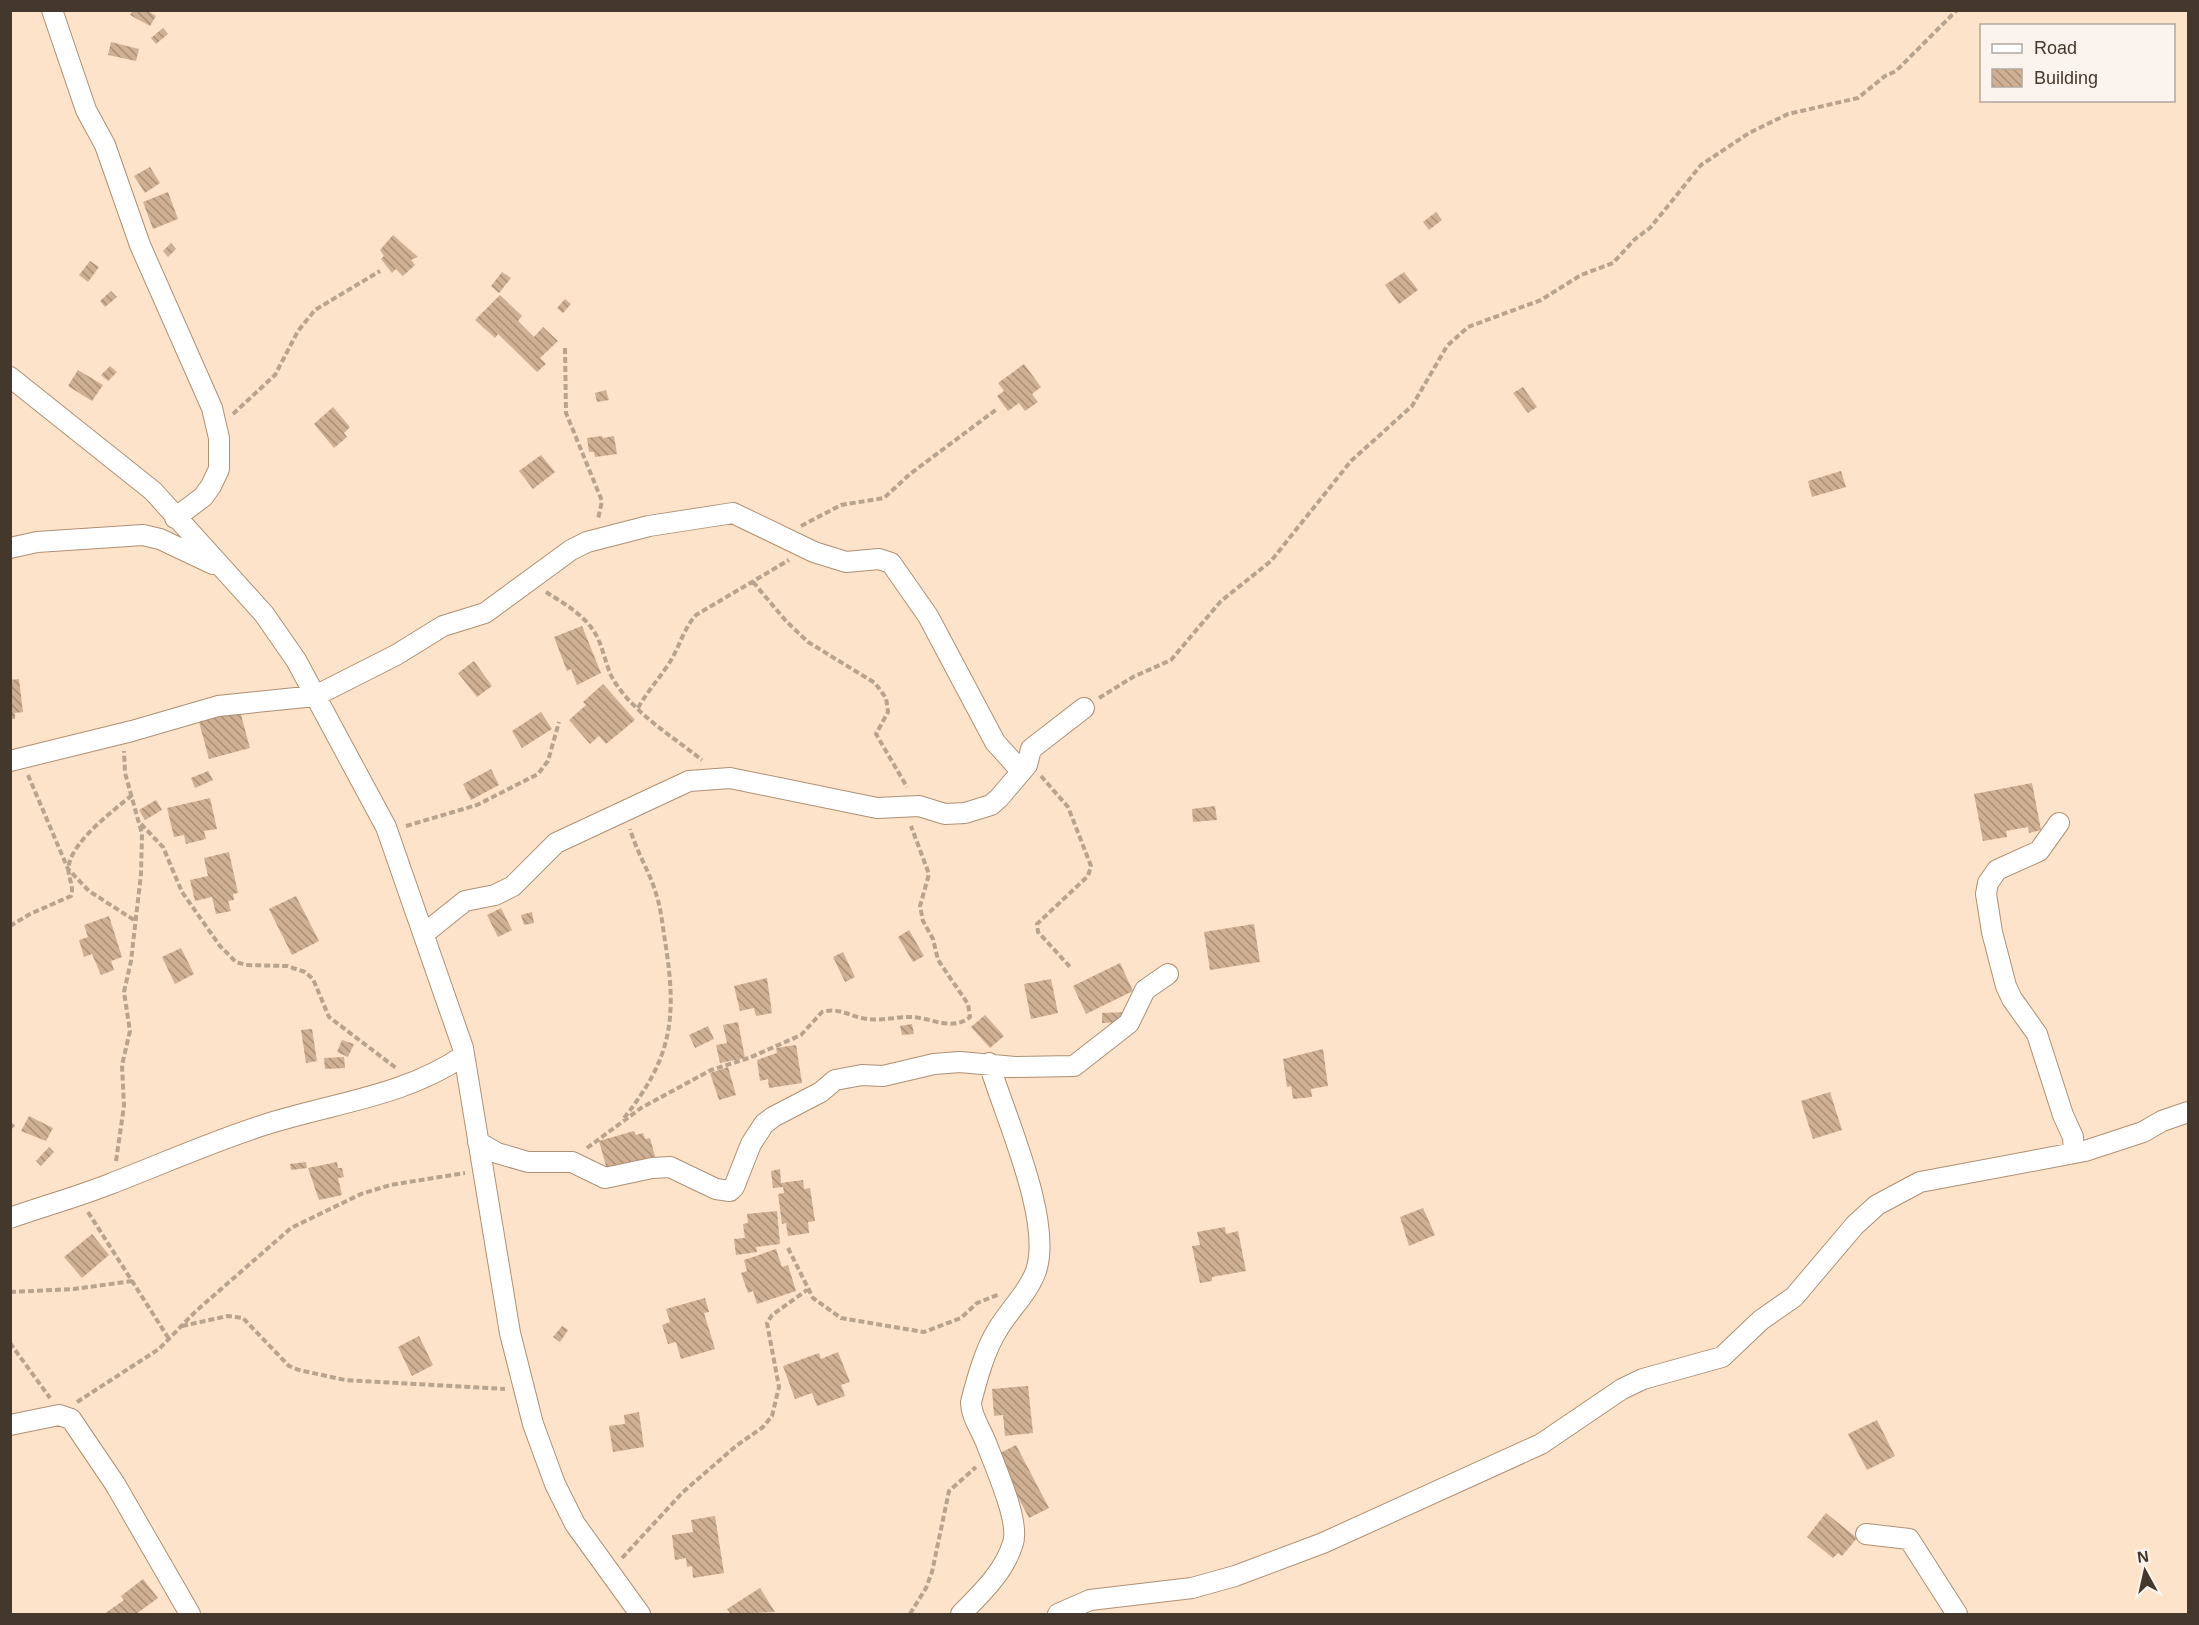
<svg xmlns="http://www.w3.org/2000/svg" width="2199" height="1625" font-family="Helvetica,sans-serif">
  <defs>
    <pattern id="building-back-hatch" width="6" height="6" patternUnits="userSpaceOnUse" patternTransform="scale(1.5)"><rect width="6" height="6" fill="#cfb092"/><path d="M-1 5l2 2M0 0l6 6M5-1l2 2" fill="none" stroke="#aa9077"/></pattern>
  </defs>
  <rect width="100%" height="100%" fill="#fde3ca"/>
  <!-- building -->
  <path fill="url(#building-back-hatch)" d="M133 10H146L156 16 150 26 130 15Z
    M163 28 168 34 156 44 151 38Z
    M111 42 139 49 136 61 108 55Z
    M150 167 160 183 145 193 134 176Z
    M168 192 178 219 153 229 143 202Z
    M1436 212 1442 220 1429 230 1423 222Z
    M393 235 418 257 411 260 415 265 403 276 396 269 392 273 381 259 384 256 380 250Z
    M171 243 176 249 168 257 163 251Z
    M90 261 99 267 88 282 79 275Z
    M502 272 511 278 499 293 491 286Z
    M1404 272 1418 290 1399 304 1385 285Z
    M111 291 117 297 105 307 100 301Z
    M500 295 522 316 518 321 534 337 543 327 558 341 540 358 546 364 537 372 498 334 495 338 475 320Z
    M565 299 571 304 563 313 557 308Z
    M1024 364 1041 387 1032 394 1038 402 1025 411 1019 403 1008 411 997 396 1004 391 998 383Z
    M110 366 117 372 108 381 101 375Z
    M78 370 103 385 92 401 68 386Z
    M1523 387 1537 407 1528 413 1513 393Z
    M606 390 609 400 597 402 595 393Z
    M333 407 350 427 344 433 347 437 334 448 314 424Z
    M602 436 603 438 614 436 617 454 595 457 594 452H589L587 438Z
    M541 455 555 472 533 489 519 471Z
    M1841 471 1846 487 1812 497 1808 481Z
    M582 626 601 673 577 685 571 669 567 671 554 637Z
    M474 661 492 686 477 697 458 673Z
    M19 679 23 712 15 713V719H10V680Z
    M603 684 635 720 606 744 599 736 590 744 569 720 586 705 583 702Z
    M240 711 250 748 209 759 199 722Z
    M541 712 552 729 522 748 512 731Z
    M491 769 499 785 471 800 463 784Z
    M208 771 213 780 195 788 191 778Z
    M2032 783 2041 830 2029 833 2028 827 2006 831 2007 837 1983 841 1974 794Z
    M210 798 217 829 204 831 206 839 186 844 184 835 174 837 167 808Z
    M156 800 162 810 145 820 139 810Z
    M1215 806 1217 820 1193 822 1192 809Z
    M229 852 238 893 233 894 234 900 228 901 231 911 216 914 212 897 195 901 190 880 208 876 204 858Z
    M296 896 319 941 292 955 269 909Z
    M501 908 512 930 498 937 487 915Z
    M532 912 534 923 524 925 521 915Z
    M109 916 122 957 111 961 114 970 101 975 92 954 84 957 79 940 88 937 84 925Z
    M1254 924 1260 962 1210 970 1204 932Z
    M909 930 924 956 913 962 898 937Z
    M181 948 194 974 175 984 162 957Z
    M843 952 855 977 845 982 833 957Z
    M1120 963 1133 991 1086 1014 1073 986Z
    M767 978 772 1013 756 1016 754 1008 740 1011 734 986Z
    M1051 979 1058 1013 1031 1019 1024 984Z
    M1128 1012V1022L1102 1023V1013Z
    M985 1015 1004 1036 990 1048 971 1027Z
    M738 1022 745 1058 720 1063 716 1045 727 1043 723 1025Z
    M912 1024 914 1034 902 1035 900 1026Z
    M708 1026 714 1039 695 1048 689 1035Z
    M312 1029 317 1061 306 1063 301 1030Z
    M342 1040 354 1044 348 1057 337 1052Z
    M796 1045 802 1083 769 1088 768 1079 760 1081 757 1060 777 1053 776 1048Z
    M1323 1049 1328 1086 1311 1089 1312 1097 1293 1099 1291 1086 1287 1087 1283 1059Z
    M344 1057 345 1068 325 1069 324 1058Z
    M728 1067 736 1095 719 1100 710 1073Z
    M1830 1092 1842 1130 1813 1139 1801 1101Z
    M29 1116 53 1128 46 1141 21 1131Z
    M634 1131 636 1135 643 1133 645 1139 650 1138 656 1160 608 1173 599 1141Z
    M49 1147 54 1152 41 1166 36 1161Z
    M306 1162 307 1168 291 1170 290 1164Z
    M337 1162 338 1168H342L344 1177 338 1178 342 1195 319 1200 308 1168Z
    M780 1169 781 1183 803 1180 804 1189 810 1188 815 1221 808 1222 809 1233 788 1236 786 1223 782 1224 778 1194 784 1193 783 1187 773 1188 771 1171Z
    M1423 1208 1435 1235 1409 1246 1400 1217Z
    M777 1211 780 1244 756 1247 757 1252 736 1255 734 1239 745 1238 743 1224 748 1223 747 1214Z
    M1225 1227 1226 1234 1238 1231 1246 1271 1212 1277V1281L1200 1283 1192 1246 1200 1245 1197 1232Z
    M92 1234 109 1255 82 1278 64 1257Z
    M776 1249 782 1267 788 1265 796 1291 757 1304 753 1291 748 1293 741 1273 747 1271 744 1260Z
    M705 1298 709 1312 704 1313 715 1349 681 1359 676 1342 668 1344 662 1325 670 1322 666 1309Z
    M562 1326 568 1330 560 1342 553 1337Z
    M419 1336 433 1365 412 1376 398 1347Z
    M838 1352 850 1382 841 1385 845 1396 817 1406 812 1393 795 1399 783 1366 819 1353 821 1359Z
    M1028 1386 1033 1433 1005 1436 1003 1415 994 1416 992 1389Z
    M639 1412 644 1447 613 1452 609 1426 625 1424 624 1415Z
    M1877 1420 1895 1456 1867 1470 1848 1434Z
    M1016 1445 1049 1508 1029 1518 996 1455Z
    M1826 1513 1857 1538 1842 1556 1838 1553 1833 1558 1807 1537Z
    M715 1516 724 1573 693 1578 692 1566 687 1567 686 1558 675 1560 672 1535 693 1532 691 1520Z
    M143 1579 158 1598 136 1614H104L124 1600 121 1596Z
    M760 1588 775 1612 731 1614 727 1609Z"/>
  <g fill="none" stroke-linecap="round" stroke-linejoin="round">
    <!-- minor casing -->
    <g stroke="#ae9073" stroke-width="22">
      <path id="minor" d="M52 10 86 110 105 145 140 245 212 408 219 438V469L211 486 203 497 175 518
        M10 377 153 491 264 614 296 660 386 827 463 1048 510 1333 533 1424 555 1484 575 1524 640 1614
        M10 548 37 542 143 535 160 539 213 564
        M10 761 132 731 218 706 315 696 396 655 443 626 485 613 571 550 587 542 649 526 733 513 814 552 846 562 879 559 891 563 928 616 995 742 1021 771
        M2059 823 2039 851 1997 870 1988 883 1986 894 1992 932 2006 986 2012 999 2037 1034 2063 1115 2073 1137 2074 1153
        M425 933 465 901 495 895 513 886 556 843 689 781 730 778 877 808 919 806 945 814 965 813 991 805 999 798 1027 765 1031 749 1084 708
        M478 1142 497 1153 528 1162H572L605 1178 652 1168 670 1167 716 1189 730 1191 734 1187 751 1144 764 1124 773 1117 821 1092 835 1080 862 1075 883 1076 934 1064 960 1062 1015 1067 1074 1066 1129 1023 1145 990 1168 974
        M10 1218C44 1206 77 1197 110 1184 162 1164 213 1141 267 1124 333 1103 405 1096 463 1056
        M10 1425 59 1415 71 1419 115 1484 190 1614
        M1866 1534 1909 1539 1957 1614
        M961 1614C981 1594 1005 1571 1013 1543 1020 1521 995 1467 987 1445 982 1431 971 1417 971 1402 977 1379 985 1349 998 1329 1010 1309 1028 1293 1036 1271 1053 1220 1005 1117 989 1063
        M1058 1614 1090 1600 1192 1588 1235 1576 1323 1543 1541 1444 1622 1389 1643 1379 1722 1357 1761 1320 1794 1297 1855 1225 1877 1205 1920 1182 2085 1151 2143 1132 2162 1121 2188 1112"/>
    </g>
    <!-- path -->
    <path stroke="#b8a38f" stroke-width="4" stroke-dasharray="6 3" stroke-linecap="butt" d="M565 348 566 413 602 501 598 519
      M233 414 275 375 298 331 315 310 380 271
      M801 526 841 505 884 498 910 474 997 409
      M753 582 786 621 808 642 875 683 886 698 888 712 876 734 907 787
      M546 592C566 605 589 617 599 641 605 655 607 671 616 684 637 715 673 737 702 760
      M1099 698 1133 677 1171 660 1221 601 1271 561 1351 461 1412 406 1447 346 1468 327 1541 300 1581 275 1613 263 1635 239 1650 228 1701 165 1749 133 1788 114 1858 98 1885 76 1896 71 1957 10
      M638 708C647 692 658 680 668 665 679 649 683 629 696 615L789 560
      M28 775 68 869 89 891 134 920
      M1041 776 1068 807 1091 866 1088 876 1037 924 1038 932 1071 968
      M141 824 163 847 182 892 220 946 236 962 246 965 287 966 305 972 313 979 329 1017 396 1068
      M406 826 477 805 538 774 548 761 559 722
      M10 926 30 914 71 896C75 886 66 875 69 864 75 839 113 811 132 795
      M624 1118C671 1059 677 1020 666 947 663 931 662 913 657 897 651 874 637 853 630 829
      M10 1124 14 1127
      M587 1148 641 1108 711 1070 749 1058 801 1035 822 1012C841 1007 850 1017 867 1019 881 1021 896 1017 910 1017 930 1017 952 1032 970 1017L968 1004 938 960 933 939 923 921 920 906 929 874 911 826
      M116 1161 124 1106 122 1065 130 1031 124 992 131 961 141 874 142 834 125 773 124 751
      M88 1212 169 1339
      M788 1248 813 1298 841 1318 924 1332 961 1318 977 1303 1000 1294
      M10 1292 74 1289 132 1281
      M182 1326 228 1316 243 1318 289 1366 299 1370 345 1380 505 1389
      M10 1343 50 1398
      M77 1402 159 1349 196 1311 291 1228 361 1194 390 1185 465 1173
      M622 1558 683 1492 736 1446 763 1427 772 1416 779 1387 767 1323 772 1315 807 1290
      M910 1614 926 1588 932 1572 949 1491 976 1467"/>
    <!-- minor -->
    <use href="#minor" stroke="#fff" stroke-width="20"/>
  </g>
  <!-- border -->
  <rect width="2199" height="1625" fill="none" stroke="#44372b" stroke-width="24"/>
  <!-- legend -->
  <rect x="1980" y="24" width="195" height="78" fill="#fbf4ee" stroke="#b2a8a0" stroke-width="1.5"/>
  <rect x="1992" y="44" width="30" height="9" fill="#ffffff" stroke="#b2a8a0" stroke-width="1.5"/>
  <text x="2034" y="54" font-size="18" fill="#44372b">Road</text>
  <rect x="1992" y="69" width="30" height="18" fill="url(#building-back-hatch)" stroke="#b2a8a0" stroke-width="1.5"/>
  <text x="2034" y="84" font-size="18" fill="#44372b">Building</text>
  <!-- north arrow -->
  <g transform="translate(2145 1571) rotate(352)" stroke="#fbf4ee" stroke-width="4.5" paint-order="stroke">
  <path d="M0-4.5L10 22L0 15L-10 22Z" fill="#44372b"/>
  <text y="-9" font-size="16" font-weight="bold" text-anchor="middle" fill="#44372b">N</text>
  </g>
</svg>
